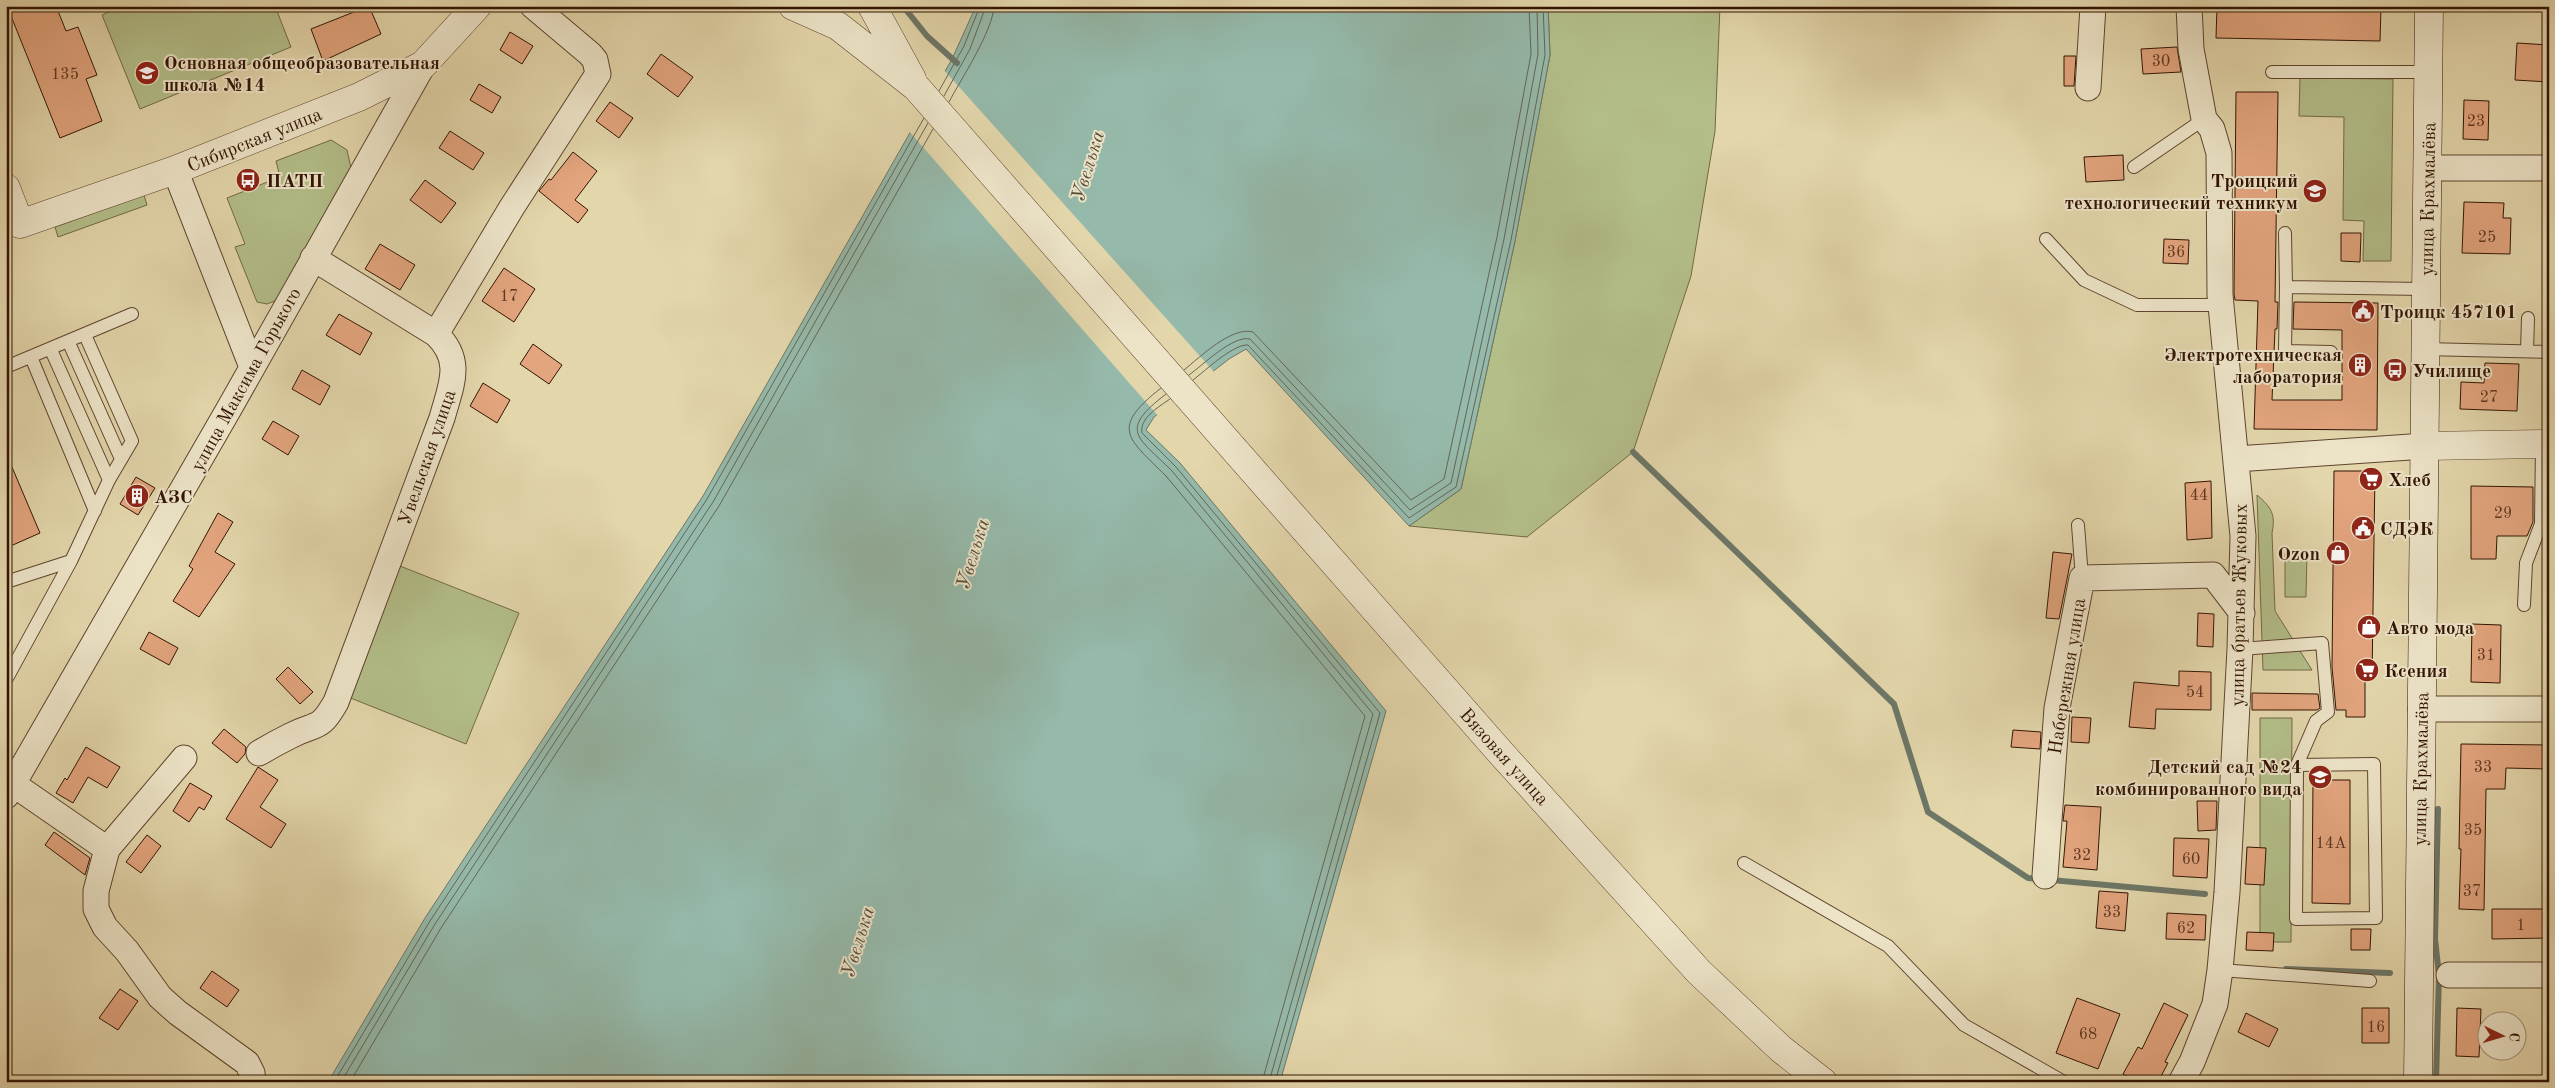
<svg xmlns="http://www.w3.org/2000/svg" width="2555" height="1088" font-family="'Old Standard TT',serif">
  <rect width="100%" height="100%" fill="#e3d6ab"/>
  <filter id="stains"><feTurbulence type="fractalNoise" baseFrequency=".004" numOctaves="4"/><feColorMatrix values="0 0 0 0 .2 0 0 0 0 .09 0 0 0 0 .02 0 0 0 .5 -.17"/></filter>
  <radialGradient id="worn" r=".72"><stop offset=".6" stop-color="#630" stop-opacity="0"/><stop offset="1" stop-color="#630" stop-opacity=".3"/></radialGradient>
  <!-- green -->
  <path fill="#b3be89" stroke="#726946" d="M123 6H275L291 47 140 109 102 15Z
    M1548 6H1720L1715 131 1691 276 1633 452 1527 537 1409 526 1461 489 1515 241 1550 55Z
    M2300 78 2393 79 2391 261H2363L2364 221 2343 220 2344 117 2299 116Z
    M331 140 347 150 351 168 280 299 267 304 257 302 235 247 245 244 227 198 280 177 276 161Z
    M144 195 147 205 58 237 55 227Z
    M2257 495C2271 507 2276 514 2272 533L2275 611 2312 670H2263Z
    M2285 553H2307L2306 597H2285Z
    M400 566 519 613 466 744 348 697Z
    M2260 718H2292L2291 942H2260Z"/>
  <!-- water -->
  <path fill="#95b9aa" stroke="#6d7767" d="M976 6H1548L1550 55 1515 241 1461 489 1409 526 1246 349 1229 359 1154 417 1146 430 1180 463 1386 711 1280 1082H328L425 918 703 496 952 59Z"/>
  <!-- pier -->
  <path fill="#e3d6ab" d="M943 69 1215 373 1159 417 908 130Z"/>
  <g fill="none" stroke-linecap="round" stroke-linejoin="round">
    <!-- shore -->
    <path stroke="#646656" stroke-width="1" d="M939 91 964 46 980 6
      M944 96 970 49 986 6
      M949 102C961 79 993 31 994 6
      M1184 370C1200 357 1232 326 1253 332L1411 500 1444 479 1497 237 1531 54 1529 6
      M1189 375C1203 365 1233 335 1250 339L1410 510 1451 483 1504 239 1538 54 1537 6
      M1193 380C1205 371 1233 344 1248 345L1409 518 1456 487 1511 240 1545 55 1543 6
      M1161 388C1109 429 1128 438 1166 476L1365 716 1262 1082
      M1166 394C1118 431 1137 436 1172 471L1373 714 1269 1082
      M1170 399C1160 406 1139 418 1142 433L1176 467 1380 713 1275 1082
      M334 1082 430 921 707 499 924 118
      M341 1082 435 924 713 502 928 123
      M350 1082 441 928 719 506 933 129"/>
    <!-- stream -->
    <path stroke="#6d7767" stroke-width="6" d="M903 6 927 36 957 63
      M1633 452 1894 704 1928 812 2028 878 2205 894
      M2286 969 2390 973
      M2436 1082 2439 975 2435 939 2438 809"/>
  </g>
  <!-- building -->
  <path fill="#e3a57e" stroke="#321403" d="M7 6H56L66 31 78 27 97 75 86 79 102 121 60 138Z
    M369 6 381 34 323 61 311 29Z
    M2217 6 2381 8 2380 41 2216 38Z
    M510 32 533 46 522 64 500 50Z
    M2517 43 2549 45V82L2515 80Z
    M2177 47 2181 72 2143 74 2141 49Z
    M661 54 693 77 678 97 647 74Z
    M2064 56H2076L2074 86H2064Z
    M479 84 501 97 492 113 470 100Z
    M2236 92H2278L2275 302H2278L2277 329H2275L2272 400H2342V330L2293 329 2294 302 2378 303 2377 430 2254 429 2258 301 2235 300 2234 294Z
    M2464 100 2489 101 2488 140 2463 139Z
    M610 102 633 118 619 138 596 121Z
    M450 131 484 153 473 170 439 148Z
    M573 152 597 171 575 200 588 210 578 223 539 191 549 179 551 180Z
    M2123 155 2124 180 2086 182 2084 157Z
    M425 180 456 203 441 223 410 200Z
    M2464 202 2504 203 2503 218H2511L2510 254 2462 253Z
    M2341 233H2361L2360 262 2341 261Z
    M2164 239 2189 240 2188 264 2163 263Z
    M380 244 415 265 400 290 365 269Z
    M504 268 535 289 514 322 482 301Z
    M339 314 372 333 360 355 326 335Z
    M533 344 562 365 549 384 520 364Z
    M2485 363 2519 364 2517 411 2460 409 2461 382 2484 383Z
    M302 370 330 386 320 405 292 389Z
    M483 383 510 400 497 423 470 406Z
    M273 421 299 436 288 455 262 439Z
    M6 453 40 533 6 548Z
    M2334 471H2375L2372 679 2365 678V717H2346V710H2336L2332 667Z
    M136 477 155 488 138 515 120 504Z
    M2211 481 2212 538 2187 540 2185 483Z
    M2471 486 2533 487V522L2527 536H2497L2496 559H2471Z
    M218 513 233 522 215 552 235 564 199 617 173 601 193 569 189 566Z
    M2053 552 2072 554 2059 619 2046 618Z
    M2198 613 2214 614 2213 647 2197 646Z
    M2472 624 2501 625 2500 683 2471 682Z
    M149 632 178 648 169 665 140 649Z
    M288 667 313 692 300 704 276 679Z
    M2179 671 2211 672V710L2156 709 2155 729 2129 727 2134 682 2179 686Z
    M2252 693 2318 694 2320 708 2317 710H2252Z
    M2072 717 2091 718 2089 743 2071 742Z
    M224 729 246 747 245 754 237 763 212 743Z
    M2013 730 2041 732 2040 749 2011 747Z
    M2461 744 2549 745V769L2506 768 2505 789H2486L2484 910 2459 909 2461 849H2459Z
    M86 747 120 767 107 788 88 777 73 803 56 793 65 778 67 780Z
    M258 767 278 780 260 807 286 824 271 848 226 819Z
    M2313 780H2350V904L2312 903Z
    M190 783 212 796 204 810 199 807 189 822 173 811Z
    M2197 801H2217L2216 830 2198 831Z
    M2065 805 2101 807 2097 870 2063 867 2067 821H2063Z
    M54 832 90 858 85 875 45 845Z
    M147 835 161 846 141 873 126 862Z
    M2174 838 2209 839 2207 878 2173 876Z
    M2247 847 2266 848 2264 885 2245 884Z
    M2099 891 2128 893 2125 931 2096 928Z
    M2492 909H2549V938L2492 939Z
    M2167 913 2206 915 2205 940 2166 939Z
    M2351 929H2371L2370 950H2351Z
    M2247 932 2274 933 2273 951 2246 950Z
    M212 971 239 990 227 1007 200 988Z
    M120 989 138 1001 118 1030 99 1018Z
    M2077 998 2120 1014 2098 1069 2056 1053Z
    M2164 1003 2188 1015 2165 1062 2168 1063 2158 1082H2136L2123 1074 2138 1047 2142 1049Z
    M2362 1008H2389V1043H2362Z
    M2457 1008 2481 1009 2479 1057 2456 1056Z
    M2246 1013 2278 1029 2269 1047 2238 1032Z"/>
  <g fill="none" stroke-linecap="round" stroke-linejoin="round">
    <!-- service casing -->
    <g stroke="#5e442d" stroke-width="14">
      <path id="service" d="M2272 72H2428
        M2134 167 2204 119
        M2285 233 2286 287 2425 289
        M2046 239 2084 280 2137 305H2221
        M2286 287 2285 351 2331 352
        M69 343 121 459
        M2424 349 2549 352
        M51 350 109 480
        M2527 351 2528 318
        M31 357 95 511
        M6 367 132 314
        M2078 525 2082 578
        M6 582 71 561
        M2524 605 2526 563 2541 524 2542 444
        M2240 649 2322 643 2328 712 2316 721 2297 765 2296 919 2376 918 2374 764 2297 765
        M6 680 71 561 109 480 132 441 85 335
        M1744 863 1888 946 1964 1025 2064 1082
        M2220 970 2370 981"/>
    </g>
    <!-- minor casing -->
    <g stroke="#5e442d" stroke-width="27">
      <path id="minor" d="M2088 88 2093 6
        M2428 168H2549
        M175 170 252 367
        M313 258 436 334
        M2236 459 2425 446
        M2421 709H2549
        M259 753C269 747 280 741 290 736 317 722 319 732 336 702L442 418C451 385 464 361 436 334L512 207 598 74 595 60 590 54 533 6
        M184 758 107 849 96 891V909L105 927 127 951 160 997 178 1013 247 1063 252 1073 253 1082
        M13 784 107 849
        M6 796 230 407 423 65
        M2045 876 2057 708 2082 578 2213 575 2242 613
        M2449 975H2549
        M2181 1082 2192 1062 2215 1004 2220 970 2227 892 2240 649 2243 536 2220 295 2219 153 2212 129 2204 119 2191 49 2189 6"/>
    </g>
    <!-- tertiary casing -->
    <g stroke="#5e442d" stroke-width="29">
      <path id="tertiary" d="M793 6 838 26 916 87 1500 752 1699 972 1781 1049 1823 1082
        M872 6 912 79
        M6 188 20 224 175 170 359 97 423 65 477 6
        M2425 446 2549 444"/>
    </g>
    <!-- secondary casing -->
    <g stroke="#321403" stroke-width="29">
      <path id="secondary" d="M2418 1082 2429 6"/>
    </g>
    <!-- service -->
    <use href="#service" stroke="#ede4c8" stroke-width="12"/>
    <!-- minor -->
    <use href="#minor" stroke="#ede4c8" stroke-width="25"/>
    <!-- tertiary -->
    <use href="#tertiary" stroke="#ede4c8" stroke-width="28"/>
    <!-- secondary -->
    <use href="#secondary" stroke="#ede4c8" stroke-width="28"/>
  </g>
  <!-- icons -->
  <defs>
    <g id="school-disc" transform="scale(1.25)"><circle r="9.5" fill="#8f2418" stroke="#ede4c8"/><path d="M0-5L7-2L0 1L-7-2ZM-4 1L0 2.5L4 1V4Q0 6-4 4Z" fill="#fff"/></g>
    <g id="bus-disc" transform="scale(1.25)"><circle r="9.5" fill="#8f2418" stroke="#ede4c8"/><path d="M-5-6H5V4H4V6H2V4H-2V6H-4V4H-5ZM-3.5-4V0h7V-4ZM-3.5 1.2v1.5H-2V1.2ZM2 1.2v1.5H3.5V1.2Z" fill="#fff"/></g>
    <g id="university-disc" transform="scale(1.25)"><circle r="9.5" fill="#8f2418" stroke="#ede4c8"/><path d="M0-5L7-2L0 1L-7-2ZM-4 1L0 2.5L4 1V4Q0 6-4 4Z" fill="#fff"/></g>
    <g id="civic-disc" transform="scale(1.25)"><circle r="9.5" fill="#8f2418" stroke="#ede4c8"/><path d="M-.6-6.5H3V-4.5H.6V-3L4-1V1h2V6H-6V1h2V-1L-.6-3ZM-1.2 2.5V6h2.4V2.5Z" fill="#fff"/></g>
    <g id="building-disc" transform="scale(1.25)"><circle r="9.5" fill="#8f2418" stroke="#ede4c8"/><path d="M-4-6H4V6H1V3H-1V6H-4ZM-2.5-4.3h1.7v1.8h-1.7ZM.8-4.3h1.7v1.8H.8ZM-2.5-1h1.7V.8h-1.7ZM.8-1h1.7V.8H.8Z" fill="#fff"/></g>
    <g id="supermarket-disc" transform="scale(1.25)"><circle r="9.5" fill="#8f2418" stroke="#ede4c8"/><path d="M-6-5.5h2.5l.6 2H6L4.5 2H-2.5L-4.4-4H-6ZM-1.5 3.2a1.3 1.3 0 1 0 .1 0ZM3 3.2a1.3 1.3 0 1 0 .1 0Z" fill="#fff"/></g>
    <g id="shop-disc" transform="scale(1.25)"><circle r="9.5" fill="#8f2418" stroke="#ede4c8"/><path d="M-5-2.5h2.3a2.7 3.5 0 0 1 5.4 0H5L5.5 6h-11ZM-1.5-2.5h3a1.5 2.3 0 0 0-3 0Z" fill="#fff"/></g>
  </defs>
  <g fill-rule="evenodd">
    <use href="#school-disc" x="147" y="73"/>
    <use href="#bus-disc" x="248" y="180"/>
    <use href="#university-disc" x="2315" y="191"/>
    <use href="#civic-disc" x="2363" y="311"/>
    <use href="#building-disc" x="2360" y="365"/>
    <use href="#bus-disc" x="2395" y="370"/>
    <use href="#supermarket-disc" x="2371" y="479"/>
    <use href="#building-disc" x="137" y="496"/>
    <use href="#civic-disc" x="2363" y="528"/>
    <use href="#shop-disc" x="2338" y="553"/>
    <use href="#shop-disc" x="2369" y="627"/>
    <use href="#supermarket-disc" x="2367" y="670"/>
    <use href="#school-disc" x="2320" y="777"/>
  </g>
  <g text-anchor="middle" stroke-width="4" stroke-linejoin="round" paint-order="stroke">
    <!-- number labels -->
    <g font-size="16" fill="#5e3822">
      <text x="2161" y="66">30</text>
      <text x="65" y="79">135</text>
      <text x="2476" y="126">23</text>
      <text x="2487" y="242">25</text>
      <text x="2176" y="257">36</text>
      <text x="509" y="301">17</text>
      <text x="2489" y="402">27</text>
      <text x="2199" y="500">44</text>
      <text x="2503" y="518">29</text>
      <text x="2486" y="660">31</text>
      <text x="2195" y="697">54</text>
      <text x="2483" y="772">33</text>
      <text x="2473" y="835">35</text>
      <text x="2331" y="848">14А</text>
      <text x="2082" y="860">32</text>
      <text x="2191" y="864">60</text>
      <text x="2472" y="896">37</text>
      <text x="2112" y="917">33</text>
      <text x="2521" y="930">1</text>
      <text x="2186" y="933">62</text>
      <text x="2376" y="1032">16</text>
      <text x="2088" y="1039">68</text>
    </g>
    <!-- poi labels -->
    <g font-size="19" font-weight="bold" fill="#321403" stroke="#ede4c8" text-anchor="start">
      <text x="164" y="69">Основная общеобразовательная<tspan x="164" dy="22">школа №14</tspan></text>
      <text x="266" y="187">ПАТП</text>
      <text x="2298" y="187" text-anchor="end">Троицкий<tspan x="2298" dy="22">технологический техникум</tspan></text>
      <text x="2380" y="318">Троицк 457101</text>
      <text x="2342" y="361" text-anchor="end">Электротехническая<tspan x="2342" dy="22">лаборатория</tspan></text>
      <text x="2412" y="377">Училище</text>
      <text x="2388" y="486">Хлеб</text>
      <text x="154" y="503">АЗС</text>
      <text x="2380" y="535">СДЭК</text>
      <text x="2320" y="560" text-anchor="end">Ozon</text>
      <text x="2386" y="634">Авто мода</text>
      <text x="2384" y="677">Ксения</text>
      <text x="2302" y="773" text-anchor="end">Детский сад №24<tspan x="2302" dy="22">комбинированного вида</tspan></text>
    </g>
    <!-- street labels -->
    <g font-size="19" fill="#321403" stroke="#ede4c8">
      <text transform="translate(254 139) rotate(-22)" y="7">Сибирская улица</text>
      <text transform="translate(2427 199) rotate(-89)" y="7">улица Крахмалёва</text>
      <text transform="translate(245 379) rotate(-61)" y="7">улица Максима Горького</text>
      <text transform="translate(426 457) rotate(-71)" y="7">Увельская улица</text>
      <text transform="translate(2238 605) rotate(-89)" y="7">улица братьев Жуковых</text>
      <text transform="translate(2066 676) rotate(-81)" y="7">Набережная улица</text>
      <text transform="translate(1505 756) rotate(48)" y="7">Вязовая улица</text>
      <text transform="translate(2420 769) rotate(-89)" y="7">улица Крахмалёва</text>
    </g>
    <!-- water labels -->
    <g font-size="20" font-style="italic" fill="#554e3d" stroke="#ede4c8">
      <text transform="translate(1087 166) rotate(-73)" y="7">Увелька</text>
      <text transform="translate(972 554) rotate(-73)" y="7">Увелька</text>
      <text transform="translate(857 942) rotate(-73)" y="7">Увелька</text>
    </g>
  </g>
  <!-- margin -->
  <rect width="2555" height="1088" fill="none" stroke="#e3d6ab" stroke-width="25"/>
  <rect x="8" y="8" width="2540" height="1073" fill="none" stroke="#321403" stroke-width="2.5"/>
  <rect x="12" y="12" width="2530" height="1063" fill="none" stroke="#321403"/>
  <!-- north arrow -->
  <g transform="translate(2502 1036) rotate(95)"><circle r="24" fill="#ede4c8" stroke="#a29179"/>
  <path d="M0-4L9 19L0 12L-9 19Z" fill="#8f2418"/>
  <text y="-8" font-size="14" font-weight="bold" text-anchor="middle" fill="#321403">С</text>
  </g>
  <rect width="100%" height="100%" filter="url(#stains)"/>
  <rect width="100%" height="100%" fill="url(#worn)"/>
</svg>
